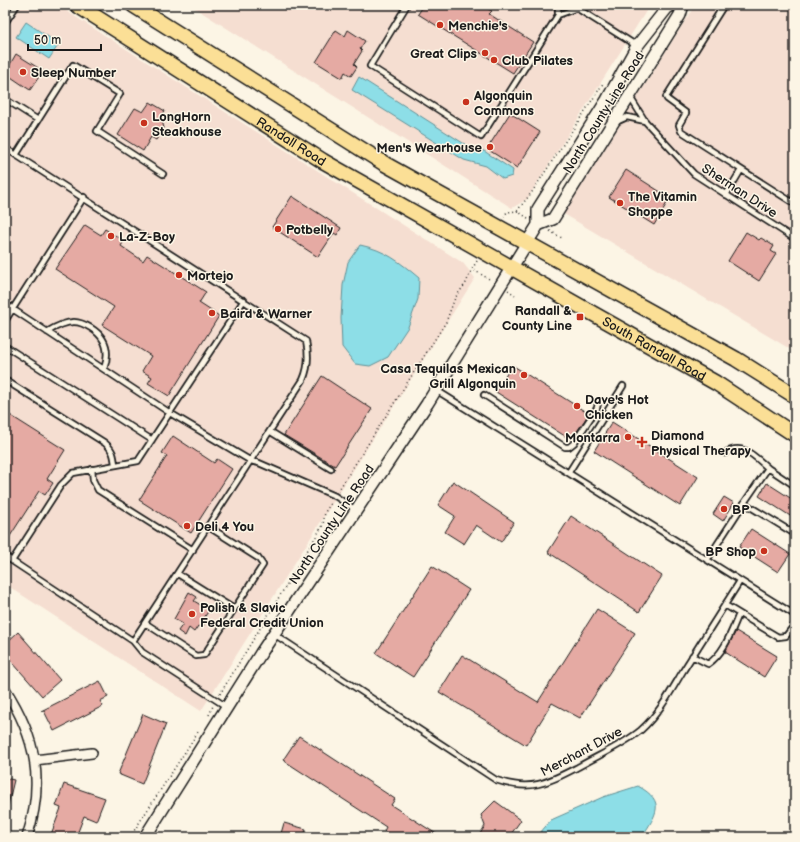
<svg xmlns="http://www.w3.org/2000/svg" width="800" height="842" font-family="'Balsamiq Sans',sans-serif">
  <rect width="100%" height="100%" fill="#fcf5e5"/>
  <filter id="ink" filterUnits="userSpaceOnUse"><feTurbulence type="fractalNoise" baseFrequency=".025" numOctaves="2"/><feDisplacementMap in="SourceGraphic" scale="8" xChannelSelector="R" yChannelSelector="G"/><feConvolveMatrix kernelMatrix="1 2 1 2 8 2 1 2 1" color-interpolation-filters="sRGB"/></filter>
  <g filter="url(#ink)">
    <!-- built -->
    <path fill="#f5ded1" d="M5 5H57L463 263 475 278 201 711 5 584Z
      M190 5H650L527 199 512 208Z
      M695 5H795V352L564 214Z"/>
    <!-- water -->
    <path fill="#8ddee7" stroke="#609096" d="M26 22 59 44 49 59 16 37Z
      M359 77 474 150 484 151 513 170 512 176 503 179 486 166 464 160 352 90Z
      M360 245C385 250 400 262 419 278L418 299 408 327 388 357 370 366 355 364 342 347 341 318 343 285 348 262Z
      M638 786C667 802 656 814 642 837H539L540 833 551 820 603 797Z"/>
    <!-- building -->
    <path fill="#e5aaa3" stroke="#1c1c1c" d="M424 5H474L481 9 483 6 492 11 489 14 533 42 513 73 418 14Z
      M336 30 345 36 348 30 365 41 360 49 362 51 354 64 357 67 351 76 345 72 342 78 316 62Z
      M16 54 43 71 30 90 5 73Z
      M150 102 165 111 161 117 164 128 156 140 151 137 143 151 118 135 135 108 143 112Z
      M510 113 540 132 517 168 487 149Z
      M626 170 670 198 654 225 609 197Z
      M292 196 341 228 337 235 334 233 318 257 272 227Z
      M85 225 101 235 105 229 124 241 121 246 143 261 147 255 206 292 199 303 219 316 169 396 148 383 152 377 142 371 151 356 102 325 114 307 55 269Z
      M746 232 759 240 761 238 774 246 771 251 776 254 759 281 728 261Z
      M512 365 589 414 571 440 496 392Z
      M322 376 372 409 335 466 284 435Z
      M5 412 65 450 47 479 53 483 45 495 39 491 5 544Z
      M612 422 698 477 680 506 594 451Z
      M173 436 214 463 217 459 232 469 191 533 139 500 167 456 162 453Z
      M453 481 514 522 501 542 476 525 464 544 445 532 455 516 438 505Z
      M767 483 795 501V519L759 496Z
      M724 497 734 503 723 521 713 514Z
      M571 516 662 576 639 612 548 552Z
      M751 529 790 554 778 572 739 547Z
      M432 566 469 590 413 677 376 653Z
      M189 592 197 597 194 601 209 610 204 618 207 620 202 628 198 626 194 632 189 628 185 636 178 631 183 624 174 619Z
      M597 609 635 633 580 718 552 703 526 745 439 692 462 655 538 702Z
      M736 631 777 656 764 677 725 652Z
      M18 632 60 680 42 696 5 654V644Z
      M100 681 108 697 100 701 103 706 54 731 44 711H41Z
      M143 714 166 724 142 784 118 774Z
      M299 736 395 799 391 805 441 837H394L384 831 386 827 283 760Z
      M5 778 14 780 8 805H5Z
      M64 784 105 798 96 821 84 816 76 837H50L61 808 56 806Z
      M495 801 521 820 509 837H478L485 826 481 815Z
      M284 823 306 829 304 837H280Z"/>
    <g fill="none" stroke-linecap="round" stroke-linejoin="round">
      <!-- service casing -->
      <g stroke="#1c1c1c" stroke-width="8">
        <path id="service" d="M407 5 370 66 481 137 558 15V5
          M572 5 637 46
          M724 5 666 97 667 99 686 113 679 125 681 131 795 204
          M558 15 577 8
          M5 23 17 5
          M630 97 645 121 694 174 795 239
          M5 99 38 120
          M616 122 627 117 645 121
          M5 148 306 341C309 355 309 367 303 380L133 641 142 652 227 707
          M16 155 73 65 120 94 97 131 163 174
          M5 156 8 150
          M726 195 741 170
          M5 304 170 413 251 461 259 463 335 496 356 510
          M5 321 84 197
          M47 332C55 327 64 322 74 322 80 322 86 325 91 328 107 338 110 352 104 369
          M5 346 152 440
          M5 380 105 443C113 450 114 455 115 465
          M436 390 795 615
          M484 395 565 447H569L574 443 597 408 598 403
          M271 432 331 469
          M725 453C743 442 754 456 768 468
          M92 469 93 480 98 490 193 550
          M569 472 623 386
          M744 503 768 468 795 486
          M5 556 12 561
          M707 560 744 503 795 534
          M178 574 234 609
          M725 605 778 637 786 636 795 624
          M145 623 196 656 204 655 263 565 258 558 209 527
          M274 634 496 780C531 792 547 783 578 767 599 755 623 745 641 730 659 714 671 691 683 671 702 641 721 611 740 581
          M133 641 12 561 61 485 73 473 138 461 244 300
          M692 656 708 664C724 654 732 630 739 614"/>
      </g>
      <!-- minor casing -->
      <g stroke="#1c1c1c" stroke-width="12">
        <path id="minor" d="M5 689C36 737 45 782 27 837
          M35 760 92 753"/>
      </g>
      <!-- tertiary casing -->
      <g stroke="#1c1c1c" stroke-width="14">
        <path id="tertiary" d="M538 225V209L607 100 637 46 667 8 672 5
          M145 837 261 653 427 404 538 225 553 219 680 15 683 5"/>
      </g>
      <!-- primary casing -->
      <g stroke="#1c1c1c" stroke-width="17">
        <g id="primary">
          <path id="s1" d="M77 5 323 161 716 383 795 435"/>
          <path d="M133 5 385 164 736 359 795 396"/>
        </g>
      </g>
      <!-- path -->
      <path stroke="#1c1c1c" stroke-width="1.5" stroke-dasharray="1 3" stroke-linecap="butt" d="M651 10 654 5
        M517 211 532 192 604 82
        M504 217 507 212 517 211 528 218
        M550 231 562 238
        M477 261 472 269 491 280
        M508 290 515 295
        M338 491 446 322 455 298 466 283 472 269
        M220 694 323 525 325 512 331 503
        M209 715 213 706
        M130 837 198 732"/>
      <!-- service -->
      <use href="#service" stroke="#fcf5e5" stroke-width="4.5"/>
      <!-- minor -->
      <use href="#minor" stroke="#fcf5e5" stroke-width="9"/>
      <!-- tertiary -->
      <use href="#tertiary" stroke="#fcf5e5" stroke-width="11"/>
      <!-- primary -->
      <use href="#primary" stroke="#fbdf96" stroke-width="14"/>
    </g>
  </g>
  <!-- markers -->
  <g fill="#c8321e" stroke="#fcf5e5" stroke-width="1.5">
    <circle cx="440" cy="25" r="4"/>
    <circle cx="485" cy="53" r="4"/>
    <circle cx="494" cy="60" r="4"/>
    <circle cx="23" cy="72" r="4"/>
    <circle cx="466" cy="102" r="4"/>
    <circle cx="144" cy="123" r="4"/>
    <circle cx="490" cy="147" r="4"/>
    <circle cx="620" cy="203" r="4"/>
    <circle cx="278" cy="229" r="4"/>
    <circle cx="111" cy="236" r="4"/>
    <circle cx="179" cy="275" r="4"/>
    <circle cx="212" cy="313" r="4"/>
    <rect x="576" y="313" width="8" height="8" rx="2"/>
    <circle cx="524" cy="375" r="4"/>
    <circle cx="577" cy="406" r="4"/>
    <circle cx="628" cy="437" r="4"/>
    <path d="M640 436h4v4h4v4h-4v4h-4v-4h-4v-4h4z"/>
    <circle cx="724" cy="509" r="4"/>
    <circle cx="187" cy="526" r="4"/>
    <circle cx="764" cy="551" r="4"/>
    <circle cx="192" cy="614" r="4"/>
  </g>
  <g text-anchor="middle" stroke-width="3" stroke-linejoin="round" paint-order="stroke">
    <!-- poi labels -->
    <g font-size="13" font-weight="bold" fill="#1c1c1c" stroke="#fcf5e5" text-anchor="start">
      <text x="448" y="30">Menchie's</text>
      <text x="477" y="58" text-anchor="end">Great Clips</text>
      <text x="502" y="65">Club Pilates</text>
      <text x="31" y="77">Sleep Number</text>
      <text x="474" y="100">Algonquin<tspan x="474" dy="15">Commons</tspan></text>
      <text x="152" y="121">LongHorn<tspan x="152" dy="15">Steakhouse</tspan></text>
      <text x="482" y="152" text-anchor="end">Men's Wearhouse</text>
      <text x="628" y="201">The Vitamin<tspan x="628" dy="15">Shoppe</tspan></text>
      <text x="286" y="234">Potbelly</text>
      <text x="119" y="241">La-Z-Boy</text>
      <text x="187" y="280">Mortejo</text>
      <text x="572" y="315" text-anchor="end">Randall &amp;<tspan x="572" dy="15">County Line</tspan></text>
      <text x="220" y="318">Baird &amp; Warner</text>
      <text x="516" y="373" text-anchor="end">Casa Tequilas Mexican<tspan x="516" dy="15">Grill Algonquin</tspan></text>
      <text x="585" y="404">Dave's Hot<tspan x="585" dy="15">Chicken</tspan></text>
      <text x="651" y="440">Diamond<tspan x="651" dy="15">Physical Therapy</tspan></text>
      <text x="620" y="442" text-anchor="end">Montarra</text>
      <text x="732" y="514">BP</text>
      <text x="195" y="531">Deli 4 You</text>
      <text x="756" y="556" text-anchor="end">BP Shop</text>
      <text x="200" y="612">Polish &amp; Slavic<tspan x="200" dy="15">Federal Credit Union</tspan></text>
    </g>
    <!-- street labels -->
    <g font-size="13" fill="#1c1c1c" stroke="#fcf5e5">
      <text transform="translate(603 112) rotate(-58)" y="5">North County Line Road</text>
      <text dy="5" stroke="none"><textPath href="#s1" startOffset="254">Randall Road</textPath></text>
      <text transform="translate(740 190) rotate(33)" y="5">Sherman Drive</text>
      <text dy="5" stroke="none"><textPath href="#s1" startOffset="672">South Randall Road</textPath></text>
      <text transform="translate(331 524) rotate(-56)" y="5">North County Line Road</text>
      <text transform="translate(581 751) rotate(-28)" y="5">Merchant Drive</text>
    </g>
  </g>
  <!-- margin -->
  <rect width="800" height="842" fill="none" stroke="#fcf5e5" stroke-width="20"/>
  <rect x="10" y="10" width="780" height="822" fill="none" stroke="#1c1c1c" stroke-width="1.5" filter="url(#ink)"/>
  <!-- scale -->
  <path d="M28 44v6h73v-6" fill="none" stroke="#1c1c1c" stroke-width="2"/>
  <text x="34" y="44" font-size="12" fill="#1c1c1c" stroke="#fcf5e5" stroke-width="3" paint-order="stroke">50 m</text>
</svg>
